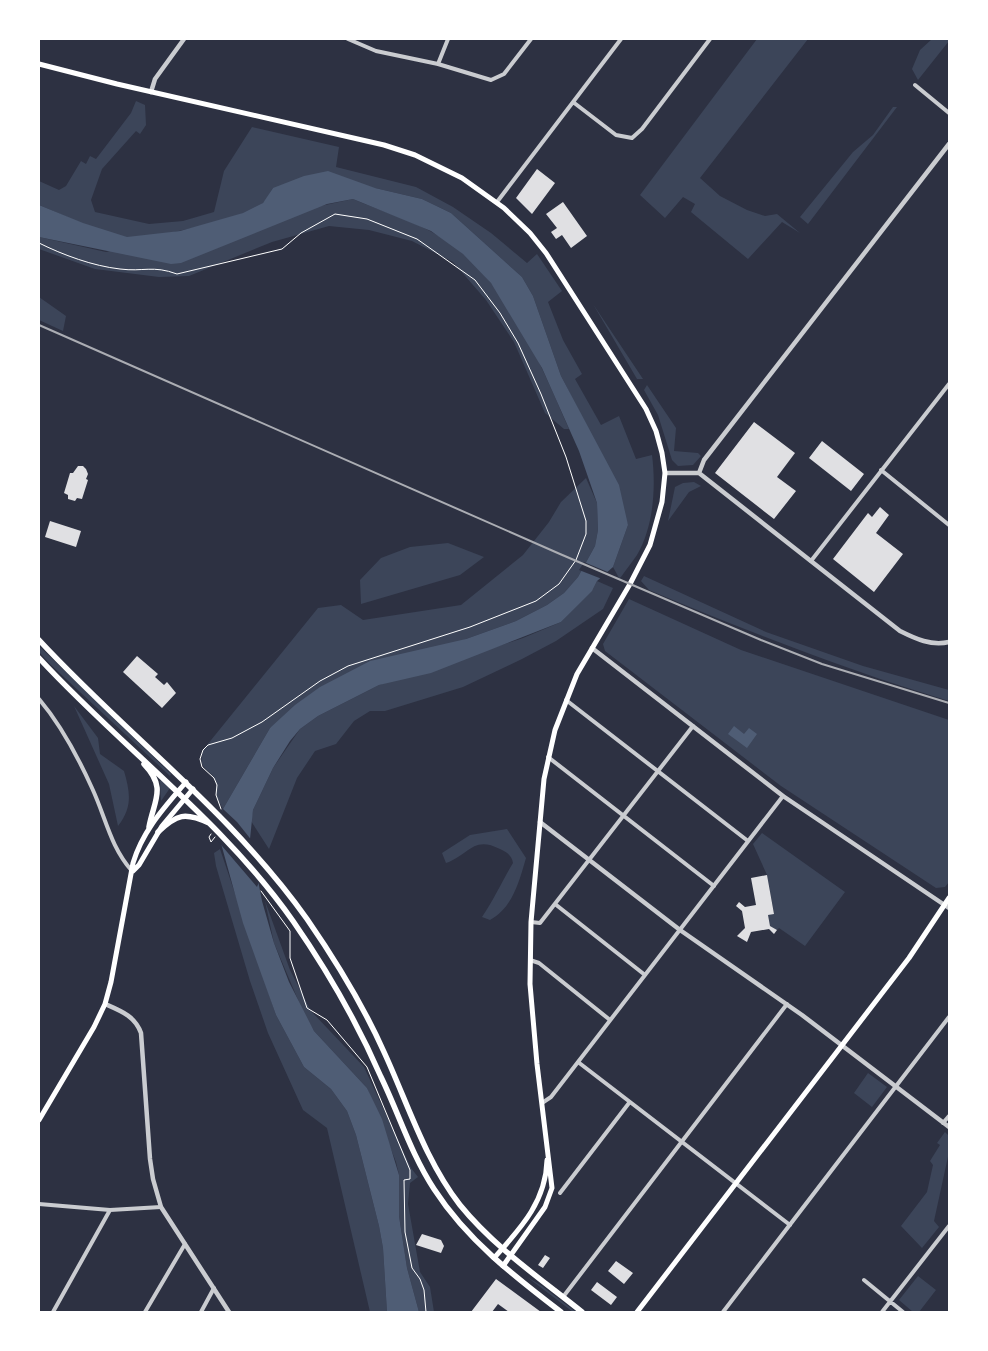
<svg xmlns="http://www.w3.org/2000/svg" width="988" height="1351" font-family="Arial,sans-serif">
  <rect width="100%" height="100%" fill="#2d3142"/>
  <!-- green -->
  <path fill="#3c4559" d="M757 39H808L700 178 720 196 747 210 765 216 777 214 800 233 782 222 748 259 691 212 695 204 683 197 665 218 640 195Z
    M932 39H949V41L918 80 912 69 920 50Z
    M136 101 145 105 146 125 140 134 136 131 102 169 91 200 95 212 149 224 183 221 214 212 224 171 252 127 339 147 336 167 416 187 453 207 491 233 527 263 537 254 562 291 548 302 563 340 582 374 575 379 601 425 619 416 636 459 652 455C656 486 654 526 637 555 632 562 626 570 621 577L619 578 613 567 628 525 590 432 561 376 533 296 522 277 451 213 422 199 375 188H273C270 192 267 200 262 204 245 218 147 241 125 237 96 231 66 216 39 205V181L59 190 66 186 81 161 86 164 90 156 96 159 131 113Z
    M893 107H897L808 224 800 217 853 152 873 135Z
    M353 199C378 210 405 218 430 231 503 269 538 358 569 429H564L545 413 514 342 486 300 453 262 412 241 369 230 329 226 272 242 189 276 159 277 95 269 39 249V237L106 252Z
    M39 297 66 316 63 331 39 320Z
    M593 304 643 379H637Z
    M647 385 676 428 674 451 698 453 701 456 693 465 678 466 672 460 658 415 644 390Z
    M586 478 597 503 598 530 595 546 578 577 564 593 547 605 516 621 466 639 270 728 223 809C221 805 217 799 216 794 215 789 218 784 214 778 206 766 198 769 203 750L318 608 341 605 363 620 461 605 523 555 549 522 561 502Z
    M694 482 701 486 689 492 668 521 675 487 683 483Z
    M448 543 484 557 460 575 361 604 360 580 381 558 410 547Z
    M644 576 766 632 863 666 949 690V701C846 670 747 631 649 590L641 581Z
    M597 581 613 588 603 609 556 641 522 659 463 687 385 711H370L354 721 336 744 315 751 297 778 269 849 251 821 253 810 273 768 300 729 318 716 379 685 523 638 561 622 593 589Z
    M629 599 741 650 949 720V882L945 887 936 888 781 786 605 651 603 644Z
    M39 646 171 774 170 776 51 665 39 652Z
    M74 706 98 738 100 754 124 771C130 792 133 807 118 826L109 784Z
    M161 780 170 788 161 801 160 781Z
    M507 829 526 858C519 882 513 907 490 920L482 917C494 900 502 881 513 863 512 856 507 852 500 849 473 835 469 855 446 863L442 853 470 835Z
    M762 833 845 892 805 946 779 928 777 930 770 926 768 915 774 913 767 875 753 844Z
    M220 849 276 1015 304 1067 331 1089 347 1111 356 1135 379 1226 383 1248 387 1312H370L327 1128 303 1110 268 1033 250 981 216 866 214 853Z
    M265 901 290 970 311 1011 364 1067 411 1168 418 1177 410 1183 408 1204 420 1272 430 1287 434 1312H419L407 1268 399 1216V1175L396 1162 367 1088 314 1031 304 1014 274 943Z
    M868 1073 887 1087 872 1107 854 1093Z
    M945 1132 949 1136V1152L934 1221 939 1227 922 1248 901 1226 927 1192 933 1165 930 1161 940 1145 937 1143Z
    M918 1276 936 1290 919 1312H913L899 1300Z
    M527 1277 542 1286 576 1312H573Z"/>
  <!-- water -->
  <path fill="#4f5d75" d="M328 171 375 188 422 199 451 213 522 277 533 296 561 376 619 485 628 525 613 567 597 581 592 591 561 622 431 673 379 685 318 716 300 729 290 741 273 768 253 810 250 839 262 901 274 943 289 982 314 1031 367 1088 382 1119 399 1175V1216L407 1268 419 1312H387L383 1248 379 1226 356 1135 347 1111 331 1089 304 1067 276 1015 243 923 217 829 223 809 270 728 295 705 320 687 370 661 466 639 516 621 547 605 564 593 578 577 595 546 598 530 597 503 579 451 542 368 491 283 463 254 431 231 353 199 327 204 181 263 171 264 39 237V205L83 223 127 237 180 231 243 213 263 203 273 188 304 176Z
    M734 726 744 734 749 728 757 734 747 748 728 734Z"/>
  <!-- pier -->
  <path fill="#2d3142" d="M584 562 610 573 602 579 579 570Z
    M223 809 237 822 253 842 260 879 257 887 216 839 215 833Z"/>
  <!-- building -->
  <path fill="#e0e0e3" d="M537 169 555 183 532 214 516 198Z
    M563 202 587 236 571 248 562 235 556 239 551 232 557 228 546 214Z
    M754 422 795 453 777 477 796 491 774 519 715 473Z
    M822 441 864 474 851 491 809 458Z
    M78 466H83L86 469 88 474 86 479 88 480 82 499 77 498 75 501 68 499V495L64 493 70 473H73Z
    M880 507 889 515 876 533 903 554 874 592 833 559 868 513 872 517Z
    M50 521 81 531 76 547 45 537Z
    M137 656 158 674 155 677 164 685 167 682 176 693 162 708 123 672Z
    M767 875 774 914 768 915 770 926 777 930 774 934 769 929 751 932 747 942 737 936 745 928 742 911 736 906 739 902 745 907 756 905 751 878Z
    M422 1234 441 1240 444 1246 441 1253 416 1245Z
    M545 1255 550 1258 543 1268 538 1265Z
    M616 1261 633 1273 624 1284 608 1271Z
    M496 1279 541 1312H509L498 1304 492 1312H471Z
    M597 1282 617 1297 611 1305 591 1290Z"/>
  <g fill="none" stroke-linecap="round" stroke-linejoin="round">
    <!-- path -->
    <path stroke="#fff" stroke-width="1" d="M39 243C63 255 93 266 120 269 143 272 153 265 177 274L282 249 301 233 335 214 367 219 417 239 475 280 500 313 518 343 541 394 566 457 586 521V534L576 560 559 584 536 601 470 627 348 666 320 681 262 722 232 738 208 745 203 750 200 759 202 767 214 778 217 785 216 795 221 809
      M211 834 209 837 211 842 215 837
      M261 891 290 931V958L307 1008 327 1020 367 1067 410 1170V1179L404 1180 405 1232 412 1268 420 1279 424 1290 426 1312"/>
    <!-- minor -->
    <path stroke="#caccd0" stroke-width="4" d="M348 39 376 51 438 64 491 80 504 74 531 39
      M438 64 448 39
      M915 85 949 113
      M573 102 616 135 632 138 642 129 710 39
      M497 202 621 39
      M881 470 949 525
      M811 561 949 384
      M39 699C61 725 78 757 92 788 106 818 110 846 132 871
      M566 700 748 841
      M548 757 714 886
      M555 904 645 975
      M531 922 540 923 693 726
      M530 960 539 963 610 1020
      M578 1062 790 1225
      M542 1103 551 1097 783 796
      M943 1123 949 1116
      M560 1193 629 1103
      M39 1204 110 1210 161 1207
      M864 1280 903 1312
      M563 1297 787 1004
      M53 1312 110 1210
      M145 1312 185 1244
      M201 1312 214 1288
      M723 1312 949 1017
      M882 1312 949 1226"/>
    <!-- tertiary -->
    <path stroke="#caccd0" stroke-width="4.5" d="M151 92 155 79 184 39
      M665 473H699L900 631C916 639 931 646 949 642
      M699 473 704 460 949 144
      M592 648 783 796 949 908
      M540 822 680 930 802 1015 949 1127
      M105 1004C121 1011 135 1016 141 1033L150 1159 153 1179 161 1207 229 1312"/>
    <!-- secondary -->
    <path stroke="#fff" stroke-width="5" d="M39 64 117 84 384 145 415 155 462 178 504 208 530 233 546 253 646 409 656 431 662 453 665 473 662 502 650 545 630 584 577 674 555 730 544 779 531 922 530 984 537 1064 552 1188 545 1207 503 1266
      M133 871 139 865 162 826 193 789
      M39 1120 94 1027 105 1004 111 982 133 863C143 830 164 808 186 782
      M494 1258C520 1229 546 1202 547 1160
      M637 1312 909 958 949 898"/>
    <!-- primary -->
    <path stroke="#fff" stroke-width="5.5" d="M39 640C127 735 231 812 307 919 336 961 363 1005 384 1052 408 1104 425 1160 460 1205 494 1247 541 1279 582 1312
      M39 658C122 748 222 820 293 921 327 970 357 1022 381 1077 399 1114 411 1154 434 1189 467 1240 514 1276 561 1312
      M144 764C167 788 154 800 149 827
      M158 832C177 814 185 812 209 823"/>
    <!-- rail -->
    <path stroke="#abadb3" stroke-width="2" d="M39 325 560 554 761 640 822 664 949 703"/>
  </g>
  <!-- border -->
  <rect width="988" height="1351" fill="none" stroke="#ffffff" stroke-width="80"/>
</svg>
